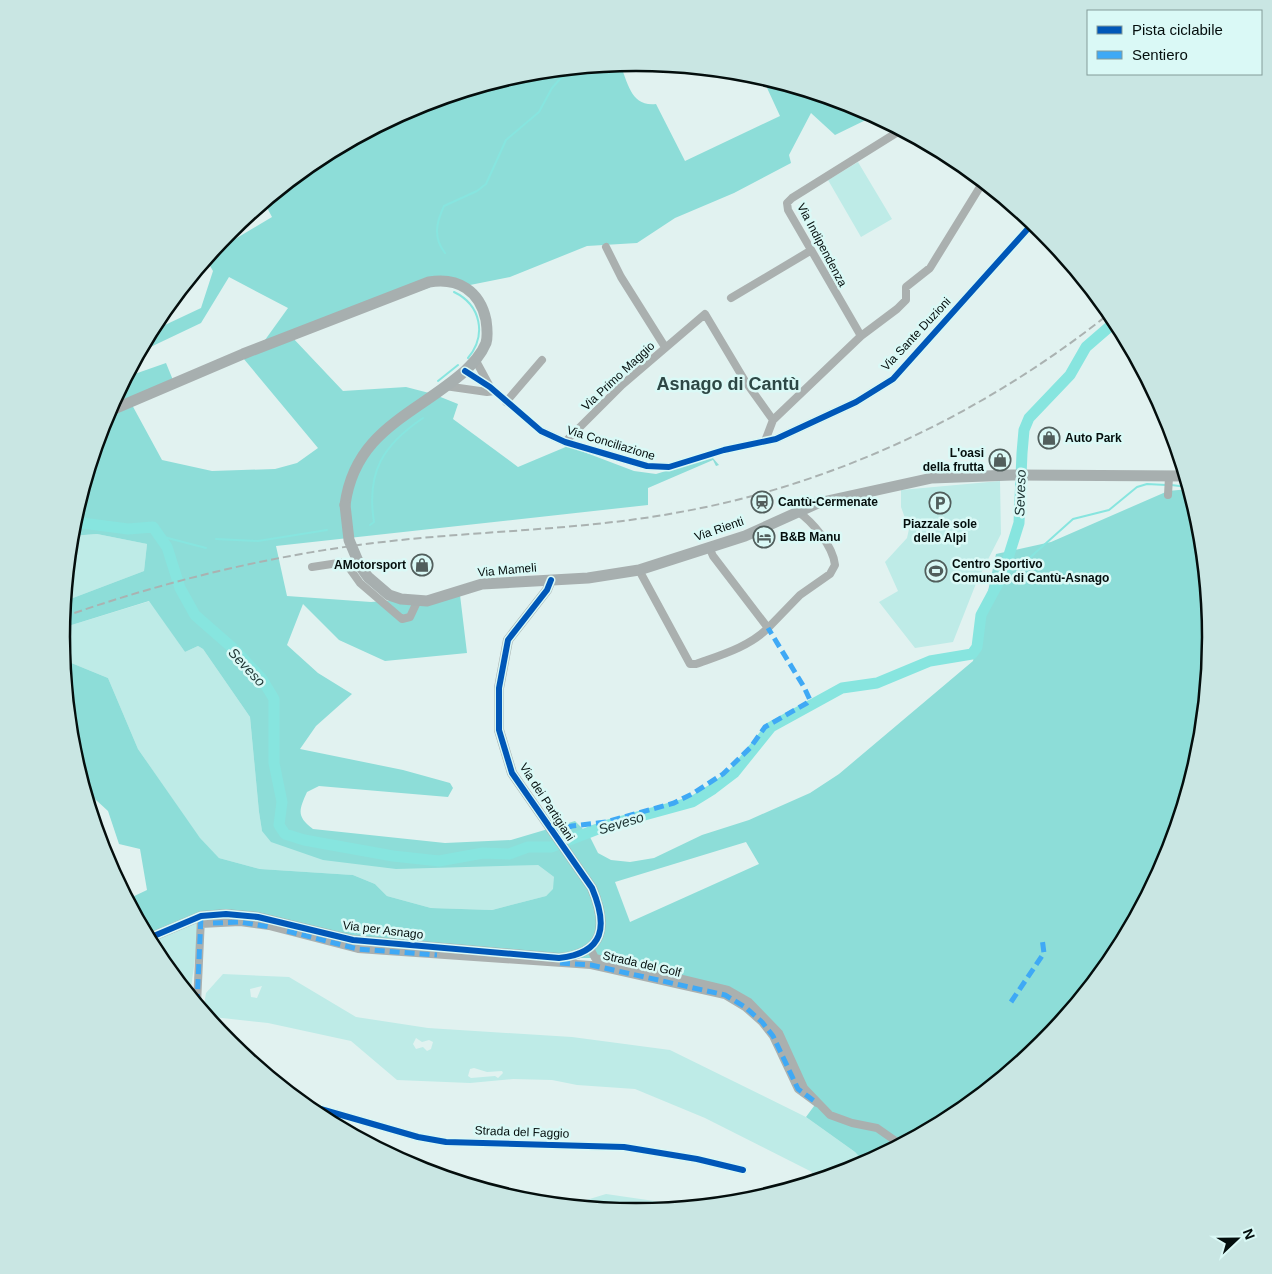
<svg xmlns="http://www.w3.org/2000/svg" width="1272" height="1274" font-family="Helvetica,sans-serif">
  <rect width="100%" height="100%" fill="#e1f2f0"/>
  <!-- green -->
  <path fill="#beebe7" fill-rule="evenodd" d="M858 162 892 219 861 237 828 180Z
    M1000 481 1001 534 977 581 953 642 915 648 879 602 898 591 885 562 907 538 909 529 901 507V490Z
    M97 534 147 544 144 571 65 601 71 536Z
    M150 601 185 652 198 646 203 649 250 717 259 812 262 831 538 865 554 877V889L546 896 492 910 431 908 387 896 375 884 353 875 260 869 219 858 200 839 138 749 108 678 64 660 62 628Z
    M201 916 190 995 158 956 149 938Z
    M223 974 289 977 356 1017 428 1028 572 1037 670 1050 806 1117 855 1152 865 1163 810 1182 812 1172 705 1118 635 1089 577 1085 552 1080 513 1079 470 1083 397 1080 351 1041 268 1023 213 1017 204 1005 206 993ZM262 986 257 998 251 997 250 989ZM416 1038 422 1042 429 1040 433 1042 431 1049 427 1051 423 1047 416 1049 413 1044ZM474 1068 487 1072 502 1071 503 1073 498 1078 495 1076 471 1078 468 1076 470 1069Z
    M606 1194 682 1205 729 1203 636 1212 570 1205Z"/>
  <!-- forest -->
  <path fill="#8dddd8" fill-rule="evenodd" d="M620 64C628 83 631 107 656 104L685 161 780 116 762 77 856 106 874 116 835 135 811 113 789 155 791 163 734 193 675 218 637 243 587 246 510 277 465 286 448 281 291 336 343 391 406 387 433 394 458 404 453 419 518 467 568 446 634 471 656 474 712 457 719 465 716 466 713 460 648 488V505L276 546 287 596 371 602 460 595 467 653 385 661 339 640 303 604 287 645 318 673 352 694 316 726 300 749 403 770 450 783 453 788 448 797 319 786 307 792C299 810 296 816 313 829L445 843 511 840 575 821 589 835 598 853 611 860 630 862 654 858 702 835 749 820 810 793 839 774 973 661 996 554 1051 542 1168 491 1189 489 1200 525 1211 637 1200 749 1167 857 1114 957 1042 1044 955 1115 865 1163 855 1152 806 1117 817 1102 750 1002 595 958H559L353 940 201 917 149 938 128 899 147 890 140 849 119 844 108 811 84 789 72 749 64 660 108 678 138 749 200 838 219 858 260 869 353 875 375 884 387 896 431 908 492 910 546 896 553 889 554 877 538 865 396 869 323 860 271 842 262 831 259 812 250 717 203 649 198 646 185 652 149 601 62 628 65 601 144 571 147 544 97 534 71 536 72 525 105 417 126 377 166 363 175 385 131 403 162 460 212 471 275 469 297 463 318 448 238 352 265 340 288 308 229 277 201 323 140 352 150 332 201 308 213 271 206 259 217 246 220 248 272 217 264 202 317 159 416 106 524 73ZM746 842 759 864 630 922 615 882Z"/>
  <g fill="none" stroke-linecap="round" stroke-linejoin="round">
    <!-- stream -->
    <path stroke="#87e5df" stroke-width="2" d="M445 253C433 238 436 223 444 206L477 191 486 184 506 140 539 112 552 88 569 69
      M454 292C481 305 487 335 468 358
      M438 381 458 365
      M1171 485 1188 487
      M370 525 374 522C366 472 383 445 423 418
      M160 536 206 548
      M216 539 258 541 327 530
      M1003 574 1025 562 1073 519 1109 510 1137 487 1147 484 1166 485"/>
    <!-- river -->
    <path stroke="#87e5df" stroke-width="11" d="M73 524 82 523 128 529 153 527 167 547 180 588 195 615 236 651 262 679 274 699V763L282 802 279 825 285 834 304 840 393 856 439 861 483 853 509 854 528 847H551L608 825 692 802 713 789 734 773 771 727 842 688 877 683 930 661 972 654 977 647 981 615 1003 574 1019 523 1022 453 1024 430 1029 418 1070 375 1086 347 1116 321"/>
    <!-- minor -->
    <path stroke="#aab0af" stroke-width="8" d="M606 247 621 277 665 347
      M731 298 810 251
      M861 336 788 210 787 203 792 198 901 130
      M476 361 489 385
      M465 371 490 387 541 431 565 442 647 466 669 467 724 450 776 439 856 402 893 379 1033 223
      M445 386 487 392 494 391
      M506 402 542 360
      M773 420 861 336 897 309 906 300V287L930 268 983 182
      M565 442 622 385 705 314 745 381 773 420 765 441
      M1168 495 1169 477
      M312 567 345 562 360 583 402 619 410 617 417 602
      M639 570 690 664H696C721 655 749 647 768 628L713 556 709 547
      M768 628 800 595 830 574 835 565C833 546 813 522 797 511
      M201 924 240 922 269 926 358 949 591 965 725 995 745 1007 762 1022 773 1036 798 1089 817 1103
      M590 948 595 958 728 990 749 1002 779 1033 804 1088 830 1115 852 1123 877 1128 900 1144
      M197 1004 201 918
      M303 1104 418 1137 446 1142 624 1147 697 1159 743 1170
      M334 1124 335 1113"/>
    <!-- tertiary -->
    <path stroke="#aab0af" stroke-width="10" d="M149 938 201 916 226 914 258 917 353 940 559 958C605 953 608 926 592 888L512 773 499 730V688L508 640 547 590 551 580"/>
    <!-- secondary -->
    <path stroke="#a7afaf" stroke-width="11" d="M107 412 243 354 429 282C458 277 480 291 486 320 487 327 488 336 486 343 481 355 473 363 465 371 415 415 355 430 345 505
      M360 566 368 577 389 595 401 599 427 601 482 584 588 578 639 570 745 536 818 503 932 478 1012 475 1185 476"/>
    <!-- rail -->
    <path stroke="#aab2b1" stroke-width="2" stroke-dasharray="8 4" stroke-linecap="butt" d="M63 617C179 576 299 549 421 538 509 530 598 528 686 511 841 482 987 411 1110 313"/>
    <!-- secondary-bridge -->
    <path stroke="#a7afaf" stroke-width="11" d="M345 505 349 540 360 566"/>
    <!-- quiet -->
    <path stroke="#3fa9f5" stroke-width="5" stroke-dasharray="10 5" stroke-linecap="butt" d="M552 832 572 826 606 822 674 803 692 794 723 774 750 748 765 727 807 703 810 700 804 687 768 628
      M213 923 240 922 270 927
      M287 931 358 949 437 955
      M560 963 591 965 725 995 745 1007 762 1022 773 1036 798 1089 817 1103
      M1011 1002 1044 953 1042 938
      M197 1004 201 916"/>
    <!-- cycleway casing -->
    <g stroke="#daf9f6" stroke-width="9">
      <path id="cycleway" d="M465 371 490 387 541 431 565 442 647 466 669 467 724 450 776 439 856 402 893 379 1033 223
        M149 938 201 916 226 914 258 917 353 940 559 958C605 953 608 926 592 888L512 773 499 730V688L508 640 547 590 551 580
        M303 1104 418 1137 446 1142 624 1147 697 1159 743 1170"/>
    </g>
    <!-- cycleway -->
    <use href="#cycleway" stroke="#0057b8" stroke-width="6"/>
  </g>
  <!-- icons -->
  <defs>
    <g id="shop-ring" transform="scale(1.125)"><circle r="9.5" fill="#daf9f6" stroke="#515e5c" stroke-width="1.5"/><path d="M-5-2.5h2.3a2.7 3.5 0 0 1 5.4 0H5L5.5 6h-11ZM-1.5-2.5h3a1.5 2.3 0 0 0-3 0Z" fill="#515e5c"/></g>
    <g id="station-ring" transform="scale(1.125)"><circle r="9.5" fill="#daf9f6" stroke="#515e5c" stroke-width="1.5"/><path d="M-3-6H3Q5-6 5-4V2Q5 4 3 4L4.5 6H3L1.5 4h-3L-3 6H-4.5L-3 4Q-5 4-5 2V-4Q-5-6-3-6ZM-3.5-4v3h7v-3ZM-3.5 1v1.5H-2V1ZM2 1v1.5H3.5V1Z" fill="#515e5c"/></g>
    <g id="parking-ring" transform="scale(1.125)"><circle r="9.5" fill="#daf9f6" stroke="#515e5c" stroke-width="1.5"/><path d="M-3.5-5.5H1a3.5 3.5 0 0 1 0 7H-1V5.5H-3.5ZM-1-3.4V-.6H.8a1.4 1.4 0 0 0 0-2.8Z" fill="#515e5c"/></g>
    <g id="hotel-ring" transform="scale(1.125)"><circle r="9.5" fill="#daf9f6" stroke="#515e5c" stroke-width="1.5"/><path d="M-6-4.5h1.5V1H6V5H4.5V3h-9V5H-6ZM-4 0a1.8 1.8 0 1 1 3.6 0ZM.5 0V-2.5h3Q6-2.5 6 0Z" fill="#515e5c"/></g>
    <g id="stadium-ring" transform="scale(1.125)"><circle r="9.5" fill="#daf9f6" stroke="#515e5c" stroke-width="1.5"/><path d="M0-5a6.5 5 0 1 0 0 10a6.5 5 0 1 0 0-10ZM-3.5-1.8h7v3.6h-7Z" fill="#515e5c"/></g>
  </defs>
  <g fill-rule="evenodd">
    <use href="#shop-ring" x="1049" y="438"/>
    <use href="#shop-ring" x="1000" y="460"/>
    <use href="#station-ring" x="762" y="502"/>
    <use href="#parking-ring" x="940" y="503"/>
    <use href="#hotel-ring" x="764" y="537"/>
    <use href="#shop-ring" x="422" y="565"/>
    <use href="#stadium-ring" x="936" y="571"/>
  </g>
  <g text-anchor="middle" stroke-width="5" stroke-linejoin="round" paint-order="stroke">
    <!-- street labels -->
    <g font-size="12" fill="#040e0d" stroke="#daf9f6">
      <text transform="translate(822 245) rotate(62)" y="4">Via Indipendenza</text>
      <text transform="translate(916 334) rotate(-47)" y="4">Via Sante Duzioni</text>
      <text transform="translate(618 376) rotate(-43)" y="4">Via Primo Maggio</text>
      <text transform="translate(611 443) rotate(17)" y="4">Via Conciliazione</text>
      <text transform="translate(719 529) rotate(-19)" y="4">Via Rienti</text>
      <text transform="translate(507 570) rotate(-5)" y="4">Via Mameli</text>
      <text transform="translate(547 802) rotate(57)" y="4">Via dei Partigiani</text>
      <text transform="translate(383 930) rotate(7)" y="4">Via per Asnago</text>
      <text transform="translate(642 964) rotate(13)" y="4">Strada del Golf</text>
      <text transform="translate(522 1132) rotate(2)" y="4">Strada del Faggio</text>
    </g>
    <!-- poi labels -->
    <g font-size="12" font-weight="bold" fill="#040e0d" stroke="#daf9f6" text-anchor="start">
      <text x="1065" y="442">Auto Park</text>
      <text x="984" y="457" text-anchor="end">L'oasi<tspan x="984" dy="14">della frutta</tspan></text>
      <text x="778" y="506">Cantù-Cermenate</text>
      <text x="940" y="528" text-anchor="middle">Piazzale sole<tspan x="940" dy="14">delle Alpi</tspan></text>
      <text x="780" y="541">B&amp;B Manu</text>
      <text x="952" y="568">Centro Sportivo<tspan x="952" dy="14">Comunale di Cantù-Asnago</tspan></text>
      <text x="406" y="569" text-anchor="end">AMotorsport</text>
    </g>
    <!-- water labels -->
    <g font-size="14" font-style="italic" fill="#1c3231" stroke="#daf9f6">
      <text transform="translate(1020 493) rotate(-88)" y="5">Seveso</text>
      <text transform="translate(247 667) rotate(47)" y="5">Seveso</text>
      <text transform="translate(621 823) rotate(-17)" y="5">Seveso</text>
    </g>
    <!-- district labels -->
    <g font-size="18" font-weight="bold" fill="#2d4745" stroke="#daf9f6">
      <text x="728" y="390">Asnago di Cantù</text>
    </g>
  </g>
  <!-- crop -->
  <path d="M0 0H1272V1274H0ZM70 637a566 566 0 1 1 1132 0a566 566 0 1 1-1132 0Z" fill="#c9e6e3" fill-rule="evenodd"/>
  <path fill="none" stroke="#040e0d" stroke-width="2.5" d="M70 637a566 566 0 1 1 1132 0a566 566 0 1 1-1132 0Z"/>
  <!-- legend -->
  <rect x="1087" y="10" width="175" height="65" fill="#daf9f6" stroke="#849b99"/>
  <rect x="1097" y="26" width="25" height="8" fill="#0057b8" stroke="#849b99"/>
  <text x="1132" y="35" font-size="15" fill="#040e0d">Pista ciclabile</text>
  <rect x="1097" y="51" width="25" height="8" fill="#3fa9f5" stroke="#849b99"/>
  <text x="1132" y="60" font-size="15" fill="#040e0d">Sentiero</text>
  <!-- north arrow -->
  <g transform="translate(1237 1239) rotate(68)" stroke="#daf9f6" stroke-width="4" paint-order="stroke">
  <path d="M0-4L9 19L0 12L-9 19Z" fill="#040e0d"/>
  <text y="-8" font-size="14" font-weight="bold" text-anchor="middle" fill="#040e0d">N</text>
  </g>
</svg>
